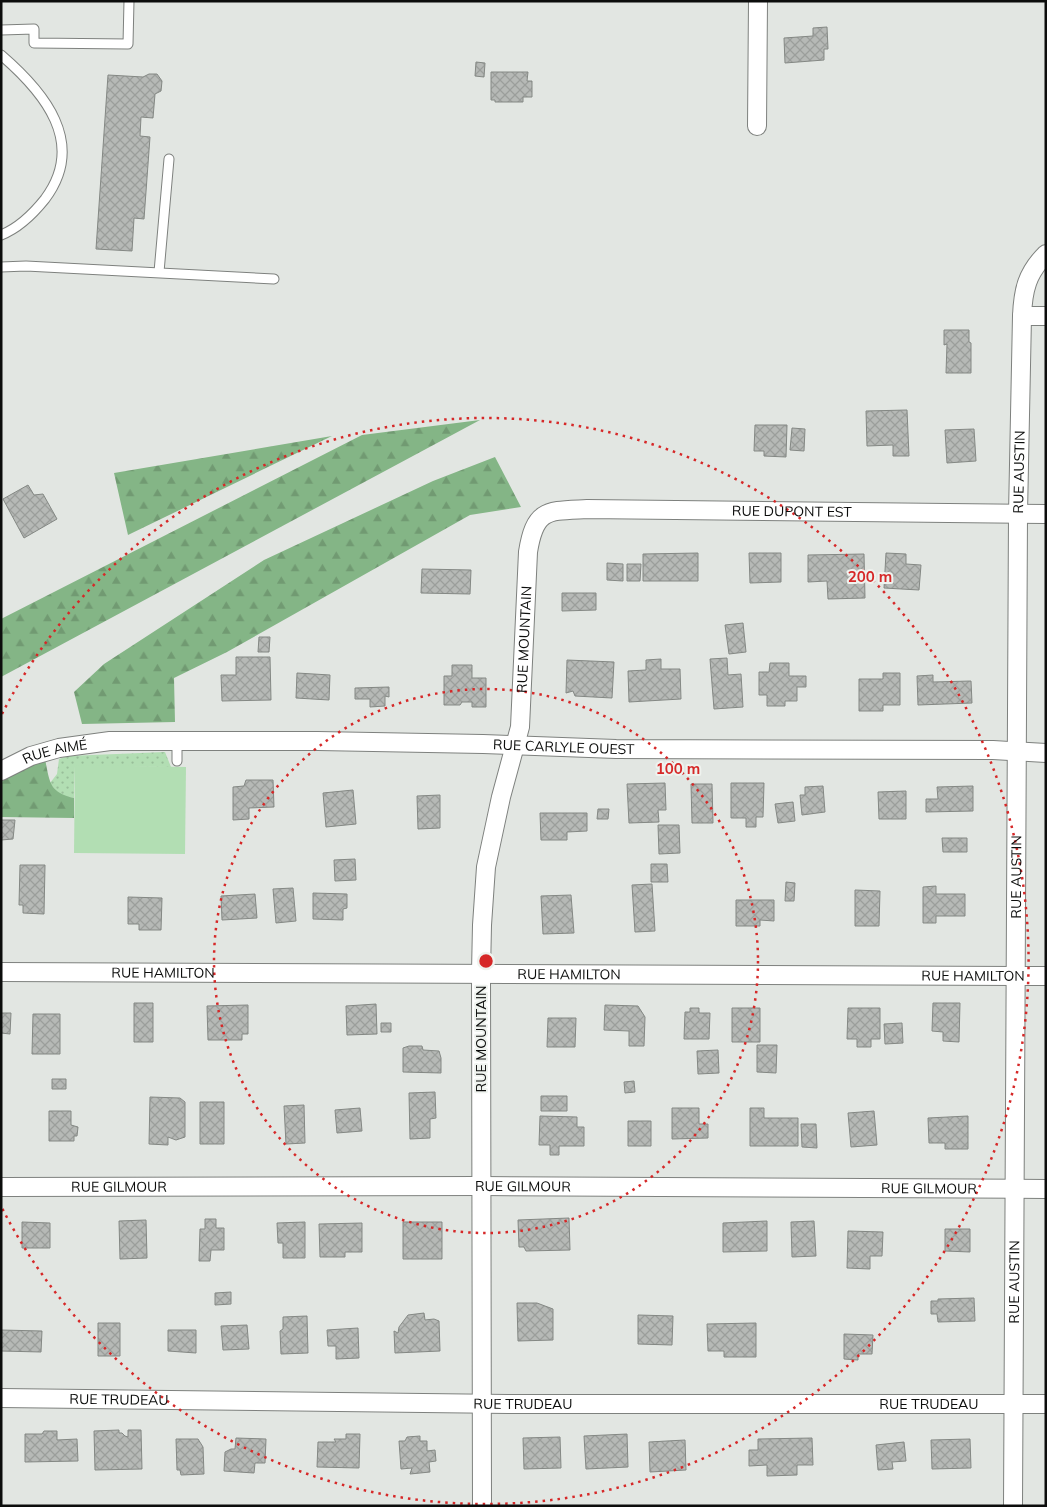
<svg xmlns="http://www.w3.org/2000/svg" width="1047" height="1507" font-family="Mulish,sans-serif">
  <defs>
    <pattern id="grass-dots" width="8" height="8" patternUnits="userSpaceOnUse" patternTransform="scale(1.25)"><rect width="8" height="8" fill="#b2deb3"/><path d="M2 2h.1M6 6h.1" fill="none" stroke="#98bd99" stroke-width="1.8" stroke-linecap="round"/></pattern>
    <pattern id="forest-firs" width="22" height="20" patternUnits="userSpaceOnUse" patternTransform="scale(1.25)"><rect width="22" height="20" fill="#84b586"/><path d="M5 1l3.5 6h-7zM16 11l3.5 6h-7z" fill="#719a72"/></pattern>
    <pattern id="building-cross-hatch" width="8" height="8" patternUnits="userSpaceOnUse" patternTransform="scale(1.25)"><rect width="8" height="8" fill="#b6b9b6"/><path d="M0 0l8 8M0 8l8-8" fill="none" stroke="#9b9e9b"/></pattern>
  </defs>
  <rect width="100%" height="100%" fill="#e2e6e2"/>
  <!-- grass -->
  <path fill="url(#grass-dots)" d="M165 752 171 767 75 766 74 798 59 795 50 783 57 774 59 759 68 756Z"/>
  <!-- forest -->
  <path fill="url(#forest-firs)" d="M480 420 1 677V619L362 435Z
    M332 436 128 535 114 473Z
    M495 457 521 507 470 515 227 652 174 678 175 722 82 724 74 692 104 664 264 560 433 481Z
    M45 759C50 783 49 792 74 798V818L1 817V778Z"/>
  <!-- park -->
  <path fill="#b2deb3" d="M75 765 186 767 185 854 74 853Z"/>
  <!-- building -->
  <path fill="url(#building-cross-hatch)" stroke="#848884" d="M827 27 828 49H824V60L785 63 784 38 813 36V28Z
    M476 62 485 63 484 77 475 76Z
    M491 72H528L527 81H532V97H523V102H495V100H491Z
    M149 74H157L162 81 161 91 155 94 153 118 141 117 140 136 150 137 144 219 134 218 132 251 96 249 108 75 143 77Z
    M944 330H969V342L971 343V373H946L947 344 944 345Z
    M907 410 909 456H893V445L867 446 866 411Z
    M755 425H787L786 457 764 456V451H754Z
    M792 428 805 429 804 451 790 450Z
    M974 429 976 461 947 463 945 430Z
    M28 485 34 495 43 494 57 519 24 538 3 499Z
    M698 553V581H643V554Z
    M749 553H781V582L750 583Z
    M886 553 906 554V564L921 565 919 590 884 588Z
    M864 554 865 598 828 599 827 581 808 582V555Z
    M607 563 623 564V581L607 580Z
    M627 564H641L640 581H627Z
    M422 569 471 570 470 594 421 593Z
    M562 593H596V610L562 611Z
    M743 623 746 652 729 654 725 625Z
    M259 637H270L269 652H258Z
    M236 657H270L271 700 222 701 221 675H236Z
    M727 658 728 675 741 674 743 707 714 709 710 659Z
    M661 659V669H680L681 699 629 702 628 671 646 670V660Z
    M567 660 614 662 612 698 575 696 573 691 566 693Z
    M770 663H789V676H806V687H797V701H785V706H767V695H759V672H769Z
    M452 665H472V678H486V707H472V702H462L460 705H444V676H452Z
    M297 673 330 675 329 700 296 698Z
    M883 673H900V705H883V711H859V679H883Z
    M933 675V682L971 681 972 703 918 705 917 676Z
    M389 687V697L385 696V706L370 707V699H355V688Z
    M246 780H273L274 807 249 808V819L233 820V787L244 786Z
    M665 783 666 810H658L659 822 629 823 627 784Z
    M731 783H764L763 817H756V827H746V818H731Z
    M691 784H712L713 823H692Z
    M823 786 825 812 802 815 800 795H805V787Z
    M973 786V811L926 812V799H938L937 787Z
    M353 790 356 824 326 827 323 793Z
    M906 791V819H879L878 792Z
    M440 795V828L418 829 417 796Z
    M793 802 795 821 778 823 775 804Z
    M598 809H609L608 819H597Z
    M540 813H587V831L567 832V840H541Z
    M1 820H15L13 839 1 840Z
    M658 825H679L680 853 659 854Z
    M942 838H967V852H943Z
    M355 859 356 880 335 881 334 860Z
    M651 864H667L668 882H651Z
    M20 865H45L44 914 23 913V905H19Z
    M786 882 795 883 794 901H785Z
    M652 884 655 931 635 932 632 885Z
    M936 886V894H965V916H936V923H923V887Z
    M293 888 296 921 276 923 273 889Z
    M855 890 880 891 879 926H855Z
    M313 893 347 894V908L343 909V920L313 919Z
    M255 894 257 918 222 920 221 896Z
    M571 895 574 933 543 934 541 896Z
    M128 897 162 898 161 930H139V924H128Z
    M736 900H774V921L760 920V926H736Z
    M134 1003H153V1042H134Z
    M933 1003H960L959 1042 943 1041V1032L932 1031Z
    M376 1004 377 1034 347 1035 346 1006Z
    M248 1005V1034H242V1040H208L207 1006Z
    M605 1005 638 1006 645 1017 644 1046H629V1031L604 1030Z
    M690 1008H699V1013H710L709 1039H684L685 1012H690Z
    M732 1008H760V1042H732Z
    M848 1008H880V1039H871V1047H857V1039H847Z
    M1 1013H11L10 1034 1 1033Z
    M33 1014H60V1054H32Z
    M548 1018H576L575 1047H547Z
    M381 1023H391V1032H381Z
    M902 1023 903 1043 885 1044 884 1024Z
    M757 1045H777L776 1073 757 1072Z
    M409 1046H422L423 1050 439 1051 441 1058V1073L403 1072V1048Z
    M718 1050 719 1073 698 1074 697 1051Z
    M52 1079H66V1089H52Z
    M634 1081 635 1092 625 1093 624 1082Z
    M435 1092 436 1118 430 1119V1138L410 1139 409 1093Z
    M541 1096H567V1111H541Z
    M150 1097 180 1098 185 1102V1137L176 1140 168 1137V1145L149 1144Z
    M200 1102H224V1144H200Z
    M304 1105 305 1143 286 1144 284 1106Z
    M360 1108 362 1131 337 1133 335 1110Z
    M672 1108H699V1124H708V1138L672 1139Z
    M750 1108H764V1118H798V1146H750Z
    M49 1111H71V1125L78 1127 77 1136H74V1141H49Z
    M874 1111 877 1145 851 1147 848 1113Z
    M540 1116 577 1117V1127H584V1146H559V1155H550V1145H539Z
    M968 1116V1149H945V1143H929L928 1118Z
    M628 1121H651V1146H628Z
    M801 1124H816L817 1148 802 1147Z
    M569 1218 570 1250 526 1251 524 1247H519L518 1220Z
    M205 1219H216V1228H224V1250H211L210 1261H199L200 1229H205Z
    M146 1220 147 1258 120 1259 119 1221Z
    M767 1221V1251L723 1252V1223Z
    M814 1221 816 1256 792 1257 791 1222Z
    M22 1222 50 1223V1248H22Z
    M305 1222V1258H283V1243H278L277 1223Z
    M403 1222H442V1259H403Z
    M362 1223V1252H345V1257H320L319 1224Z
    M945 1229H970V1252L945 1251Z
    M848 1231 883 1232 882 1256H870V1269L847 1268Z
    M231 1292V1304L215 1305V1293Z
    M974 1298 975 1321 938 1322 937 1314H931V1301H938V1299Z
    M517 1303H537L553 1309V1340L518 1341Z
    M424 1313 425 1320 434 1319 439 1321 440 1351 395 1353 394 1331 398 1333 399 1327 408 1315Z
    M638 1315 673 1316 672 1345 638 1344Z
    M307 1316 308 1353 281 1354 280 1331 283 1329V1317Z
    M98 1323H120V1356H98Z
    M756 1323V1357H724V1351H708L707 1324Z
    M247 1325 249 1349 223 1350 221 1326Z
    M358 1328 359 1358 336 1359V1346H328L327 1330Z
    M1 1330 42 1331 41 1352 1 1351Z
    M168 1330H196V1353L168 1351Z
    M844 1334 873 1335 872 1354H858V1360L844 1359Z
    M119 1430V1433H122L125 1436 128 1437V1430H141L142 1469 95 1470 94 1431Z
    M44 1431H57V1440L77 1439 78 1461 25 1462V1434H42Z
    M346 1434H360L359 1468 317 1467 318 1442H336L334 1439H346Z
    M627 1434 628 1467 586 1469 584 1436Z
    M420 1436V1441H427V1451L435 1450 436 1461 429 1462 430 1472 410 1474 412 1468 401 1469 399 1441H405L407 1437Z
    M560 1437 561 1468 524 1469 523 1438Z
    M236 1438 266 1439 265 1463H255L254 1473 224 1471 225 1452 231 1449H235Z
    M812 1438 813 1465H797V1475L767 1476V1465L749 1466V1450H758V1439Z
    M176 1439H198L203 1447 204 1474 181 1475 180 1470H177Z
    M970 1439 971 1468 932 1469 931 1440Z
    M685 1440 686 1470 650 1472 649 1442Z
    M904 1442 906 1461 892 1462 893 1469 878 1470 876 1445Z"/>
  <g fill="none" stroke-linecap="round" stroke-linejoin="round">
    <!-- service casing -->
    <g stroke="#7e817e" stroke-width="11">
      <path id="service" d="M1 30 34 29V43L128 44 129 1
        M1 55C44 92 87 143 45 199 33 214 19 228 1 235
        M1 267 26 266 274 279
        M159 272 169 159
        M177 761V741"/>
    </g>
    <!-- minor casing -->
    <g stroke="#7e817e" stroke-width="20">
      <g id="minor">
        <path d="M757 126 758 1"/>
        <path d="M1022 316H1046"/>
        <path id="s1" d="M1 771 31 756 59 748 110 741H318L483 744 616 749 993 750 1046 753"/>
        <path id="s2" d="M1 972 1046 976"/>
        <path id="s3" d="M1 1187 482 1186 1046 1189"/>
        <path id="s4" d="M1 1398 508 1404H1046"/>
        <path id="s5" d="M482 1506 481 972 482 925 486 867 501 797 520 727 528 552C535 508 548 511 587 509L1046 514"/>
        <path id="s6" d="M1013 1506 1018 514 1022 316C1023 290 1027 273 1046 254"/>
      </g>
    </g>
    <!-- service -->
    <use href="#service" stroke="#fff" stroke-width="9"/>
    <!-- minor -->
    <use href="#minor" stroke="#fff" stroke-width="18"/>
  </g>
  <!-- distance rings -->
  <g fill="none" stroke="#d62828" stroke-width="2.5" stroke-dasharray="2.5 5">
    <circle cx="486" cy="961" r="272"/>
    <path d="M2 714A543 543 0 1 1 2 1208"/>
  </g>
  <g text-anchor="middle" stroke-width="4" stroke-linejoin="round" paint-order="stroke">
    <!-- street labels -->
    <g font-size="14" fill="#0c0d0c" stroke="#eff3ef">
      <text dy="5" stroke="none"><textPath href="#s6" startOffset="1034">RUE AUSTIN</textPath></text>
      <text dy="5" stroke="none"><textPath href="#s5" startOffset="1248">RUE DUPONT EST</textPath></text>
      <text dy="5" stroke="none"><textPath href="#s5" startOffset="871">RUE MOUNTAIN</textPath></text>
      <text dy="5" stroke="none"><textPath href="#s1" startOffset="568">RUE CARLYLE OUEST</textPath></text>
      <text dy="5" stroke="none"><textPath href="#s1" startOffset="58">RUE AIMÉ</textPath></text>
      <text dy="5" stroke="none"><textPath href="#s6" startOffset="629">RUE AUSTIN</textPath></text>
      <text dy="5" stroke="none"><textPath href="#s2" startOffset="162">RUE HAMILTON</textPath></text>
      <text dy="5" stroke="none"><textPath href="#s2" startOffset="568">RUE HAMILTON</textPath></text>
      <text dy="5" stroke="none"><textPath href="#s2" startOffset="972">RUE HAMILTON</textPath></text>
      <text transform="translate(481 1039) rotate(-90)" y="5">RUE MOUNTAIN</text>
      <text dy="5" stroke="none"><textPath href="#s3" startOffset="118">RUE GILMOUR</textPath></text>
      <text dy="5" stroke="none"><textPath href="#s3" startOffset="522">RUE GILMOUR</textPath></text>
      <text dy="5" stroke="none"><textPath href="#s3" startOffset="928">RUE GILMOUR</textPath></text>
      <text dy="5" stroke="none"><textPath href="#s6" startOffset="224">RUE AUSTIN</textPath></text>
      <text dy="5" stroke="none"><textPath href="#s4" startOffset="118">RUE TRUDEAU</textPath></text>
      <text dy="5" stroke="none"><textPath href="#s4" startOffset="522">RUE TRUDEAU</textPath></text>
      <text dy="5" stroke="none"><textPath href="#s4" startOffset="928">RUE TRUDEAU</textPath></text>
    </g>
  </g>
  <circle cx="486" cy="961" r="8" fill="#d62828" stroke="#eff3ef" stroke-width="2.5"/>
  <g font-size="15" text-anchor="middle" font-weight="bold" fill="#d62828" stroke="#eff3ef" stroke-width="4" stroke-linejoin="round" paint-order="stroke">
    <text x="870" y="582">200 m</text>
    <text x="678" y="774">100 m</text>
  </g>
  <!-- border -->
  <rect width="1047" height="1507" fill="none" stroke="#0c0d0c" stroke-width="5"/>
</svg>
